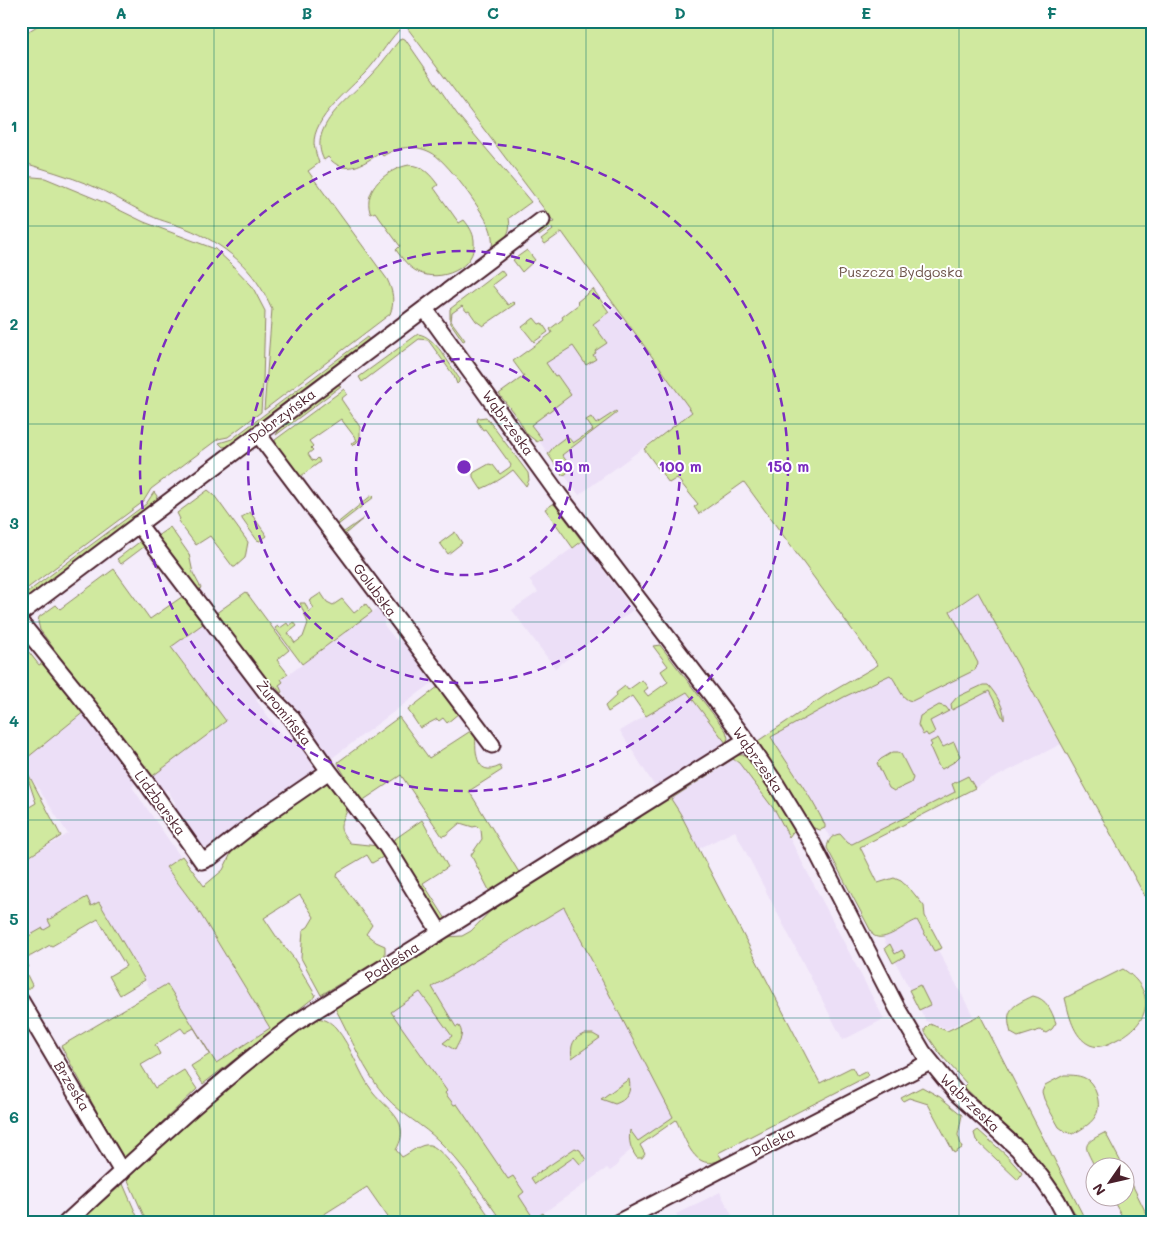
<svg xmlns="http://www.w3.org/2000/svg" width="1173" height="1244" font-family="Mali,sans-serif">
  <rect width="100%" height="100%" fill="#f4ecfa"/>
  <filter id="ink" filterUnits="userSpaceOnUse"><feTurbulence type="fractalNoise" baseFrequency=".02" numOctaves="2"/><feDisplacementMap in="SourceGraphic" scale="10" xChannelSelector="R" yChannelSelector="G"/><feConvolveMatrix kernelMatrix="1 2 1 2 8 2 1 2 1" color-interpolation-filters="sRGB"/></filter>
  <g filter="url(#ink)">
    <!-- built -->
    <path fill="#ecdff7" d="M617 306 692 412 579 495 502 391Z
      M582 541 633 610 555 668 512 610 538 592 529 580Z
      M978 592 1061 744 843 855 759 739 826 695 878 666Z
      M379 607 384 614V625L395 639 405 642 435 681 332 758 329 757 297 716 298 713 276 684Z
      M207 621 262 695 256 700 284 738 294 737 316 769 278 799 210 848H207L200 845 174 809 175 802 167 790 161 792 150 778 226 721 171 646Z
      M687 692 726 743 723 747 657 790 620 731Z
      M85 711 138 780 132 787 180 856 166 867 198 910 270 1028 216 1063 167 984 152 992 99 902 21 946V862L68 834 21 762Z
      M733 759 739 763 776 812 884 1019 843 1040 735 831 698 849 671 799Z
      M560 887 676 1120 631 1150 619 1160 617 1166 610 1171 607 1168 535 1219 372 1016Z
      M920 916 973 1016 947 1029 926 1021 882 936Z
      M720 1192 736 1223H681L676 1214Z"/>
    <!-- green -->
    <path fill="#d0e99f" stroke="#8d8465" d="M45 21H391L399 30C386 44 377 61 365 73 349 90 313 118 314 144 315 151 317 157 319 163L308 171 387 279C393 291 395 302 390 314L264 410 272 309C255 269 224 243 185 228 172 223 157 220 145 213 127 204 110 193 90 185 68 176 44 169 21 162V36Z
      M402 21H1152V909L978 592 950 611 978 663 975 670 912 701C900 700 898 682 890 675L844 697 771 737C789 767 810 794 825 825V828L820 830 811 827 755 743 826 695 878 665 744 482 699 514 694 507 698 504 677 478 669 483 644 449 692 412 562 232 545 244 541 239 553 230 551 227 539 236 538 232 549 223 554 222Z
      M401 38 405 39 457 114 531 202 509 218C512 234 504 240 492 249 493 241 492 233 489 226 481 209 446 159 430 152 414 144 397 147 383 156L380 153C363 164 345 177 328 157L324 160C306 127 352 96 371 75 382 64 391 50 401 38Z
      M409 165C423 166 430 174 438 185L434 188 459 223 464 220C469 226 473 232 474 240 477 269 439 283 418 272 408 267 402 258 396 250L400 246 375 212 371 214 370 212C363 189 387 169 409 165Z
      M21 176 45 178 103 202 144 222 215 249 230 263 252 286 265 311 263 382 261 412 228 437 218 439 151 489 143 502 21 593Z
      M527 250 535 260 522 272 513 260Z
      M501 270 505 275 492 285 508 305 513 302 515 304 483 326 476 321 469 311 467 312 462 306 452 313 451 321 465 340 463 341 450 322V309Z
      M593 289 609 312 593 324 607 343 595 351 596 353 593 355 596 359 586 365 573 346 546 363 555 376 557 375 571 395 531 425 542 439 537 442 527 434 519 420 499 394 524 376 513 361 552 333 550 329 563 319 562 317 579 304 577 302Z
      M534 318 539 324 542 323 548 332 534 342 522 327Z
      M418 334C435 336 449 364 459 378V382L457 384 454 376 428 340 419 339 362 382 359 377Z
      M367 337 370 341 231 446 223 447 219 443 232 439Z
      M337 384 341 386 276 435 282 425Z
      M344 389 347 394 341 399 360 427V439L353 446 351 444 357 440 341 419 309 441 313 446 311 448 313 450 308 454 312 460 315 461 318 458 320 462 301 476C290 470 275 453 275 440Z
      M616 411 617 413 562 455 571 467 566 474 562 475 548 454 555 445 567 436 573 443 593 430 586 420 591 417 596 424Z
      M486 417 528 473 529 480 526 486 513 470C503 478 493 484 481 489L473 477V473L489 464 493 465 500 474 510 467 511 465 485 429 483 430 477 421 478 418Z
      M208 490 214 495 248 542 245 558 235 567H233L210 536 196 545 178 521 180 519 177 513Z
      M154 492 157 496 156 502 21 604V597L146 504Z
      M372 495 374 497 338 525 344 532 364 518 345 534 353 546 352 547 335 525Z
      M553 504 555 505 582 541 573 548 545 509Z
      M250 512 267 536 260 541 257 540 242 519V517Z
      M170 527 189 554 193 573 201 588 194 592 153 539Z
      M455 532 462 543 448 554 440 543Z
      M142 540 149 543 121 564 117 559Z
      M114 569 150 619 186 594 207 621 171 647 226 721 150 778 40 630 38 622 39 617 56 605 60 609Z
      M246 592 289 650 277 660 288 674 281 679 283 682 279 685 282 692 281 693 275 686 264 684 212 616Z
      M321 593 327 602 333 605 342 599 354 613 366 604 372 612 302 664 275 628 278 626 280 628 287 623 289 626 294 622 297 626 288 633 295 643 303 637 308 623 300 603H305L309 612 314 608 309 601Z
      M21 642 39 665 43 663 85 711 22 762 61 836 21 862V812L36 803 27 776 21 767Z
      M660 645 726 731 728 738 726 743 687 692 646 716 632 696 608 712 605 706 617 695 616 693 625 686 628 690 642 680 648 688 644 691 648 696 668 682 661 671 668 666 653 646Z
      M983 685H988C995 692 1006 710 1004 720L989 691 952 710 951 704 957 697Z
      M439 686 459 713 447 723 443 718 439 721 437 719 420 728 408 710Z
      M939 705 946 707 949 711 930 721 935 732 928 736 926 733 923 735 918 725 920 716Z
      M399 717 429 758 469 732 476 731C475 748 474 779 500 766L502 770 469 791 520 874 490 892 471 855 482 839 481 830 477 826 473 827 460 823 446 835 442 836 401 775 362 801 346 781C346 774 339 769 338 762Z
      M938 738 943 747 954 742 960 756 954 762 942 769 939 767 930 747 932 745 930 742Z
      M893 752H898L901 754 913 778 911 783 894 791 889 788 877 763 881 759Z
      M735 755H744L751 761 796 828 789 837 776 812 739 763 733 759 671 799 680 813 820 1083 852 1067 857 1076 867 1071 868 1076 718 1153 722 1159C694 1174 686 1139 676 1120L640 1145 645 1154 642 1158H637C631 1150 628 1141 630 1130L638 1141 673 1117 564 907 432 987 456 1027 459 1026C465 1035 459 1041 455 1050L443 1043 452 1036 420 992 391 1012 447 1091 445 1093 454 1105 457 1104 508 1179 513 1176 524 1192 519 1196 534 1219 543 1213 550 1223H503C483 1195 464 1165 439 1141 423 1125 402 1115 386 1097 364 1072 351 1037 335 1008L446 937 462 936 471 931 498 903 537 878 579 857 641 817V815Z
      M968 776 975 788 860 847 878 883 894 878 901 881 911 890 924 906 925 916 942 948 934 951 917 920C905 924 884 944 873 935L827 848C828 841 831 835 840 834L848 843 852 844 955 792 952 784Z
      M325 779 344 804 347 811C339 828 338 828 350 843L378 846 393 866 390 868 383 857 372 863 367 855 338 872 337 877 372 925 366 934 376 942 385 946V956L321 995 301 958 303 930 308 927 314 917 300 895 264 918 278 939 293 957 316 996 203 1084 191 1066 210 1054 194 1028 185 1033 181 1028 155 1045 160 1054 141 1065 155 1088 184 1070 197 1089 123 1159 61 1046 167 984 216 1063 270 1028 198 910 166 867 182 856 204 886 223 870 235 845Z
      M422 820 448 867 423 883 446 919 441 921 389 843Z
      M87 897 91 906 99 902 145 980 120 995 109 976 126 966 98 919 52 946 50 945 31 956H24V954L21 953V946L29 941 27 937 43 928 44 930 51 926 48 920Z
      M890 944 895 954 902 950 905 956 893 963 885 948Z
      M22 958 27 960 28 966 25 971 32 985 28 990 21 979Z
      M1123 969C1157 991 1151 1024 1116 1040 1109 1044 1099 1049 1090 1045 1073 1037 1069 1014 1065 998Z
      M920 985 930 1005 919 1010 909 990Z
      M1033 996C1047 999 1051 1010 1056 1023L1052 1029 1046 1033 1040 1030 1018 1037 1011 1033C1004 1009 1012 1006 1033 996Z
      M980 1015 1087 1223H1080C1050 1164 1011 1131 964 1087L967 1084 941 1055 925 1032V1029L930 1024 947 1031Z
      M313 1018C323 1018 330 1021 336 1028 352 1047 358 1072 373 1092 381 1102 395 1112 400 1124 403 1134 401 1141 396 1150L402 1157C410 1153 421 1143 430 1145 446 1149 483 1208 494 1223H392L367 1187 318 1218 320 1223H147L127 1178 274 1046Z
      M585 1034H593L600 1038 572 1058C570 1046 573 1037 585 1034Z
      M1064 1075C1072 1075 1081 1075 1088 1080 1096 1087 1101 1103 1097 1113 1093 1123 1082 1129 1073 1134L1066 1132 1059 1127 1050 1111 1044 1099 1042 1092 1045 1085Z
      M629 1079C632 1092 627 1100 615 1104L601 1099Z
      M922 1087 940 1097 962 1115 958 1135 962 1148 954 1153 928 1104 909 1098 903 1101 901 1098Z
      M978 1130 1006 1155 1022 1173 1018 1180 976 1140 974 1133Z
      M1104 1133 1106 1134 1123 1166 1095 1167C1084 1145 1081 1145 1104 1133Z
      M575 1148 580 1150 586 1160 580 1164 574 1157 535 1184 531 1178Z
      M1126 1172 1151 1223H1126L1111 1197 1126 1196Z
      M123 1184 140 1223H77Z"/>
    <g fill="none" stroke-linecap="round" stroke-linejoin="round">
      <!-- minor casing -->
      <g stroke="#4a1f2b" stroke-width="19">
        <path id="minor" d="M425 309 559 495 746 740 776 784 812 843 897 1008 923 1052 957 1094 1018 1149 1041 1177 1057 1200 1069 1223
          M258 434 492 745
          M138 524 266 692 291 717 329 771 387 847 439 931
          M21 613 542 220
          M21 623 92 711 146 782 202 861 211 857 262 817 329 771
          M21 1001 122 1172
          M66 1223C141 1154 216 1083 297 1022L746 740
          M617 1223 930 1062"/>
      </g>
      <!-- minor -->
      <use href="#minor" stroke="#fff" stroke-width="15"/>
    </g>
  </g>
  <!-- grid -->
  <path fill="none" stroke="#0f766e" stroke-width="1" stroke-opacity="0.55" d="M214 21V1223M400 21V1223M586 21V1223M773 21V1223M959 21V1223M21 226H1152M21 424H1152M21 622H1152M21 820H1152M21 1018H1152"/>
  <!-- distance rings -->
  <g fill="none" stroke="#7b2cbf" stroke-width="2.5" stroke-dasharray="9 6">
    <circle cx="464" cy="467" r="108"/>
    <circle cx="464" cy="467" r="216"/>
    <circle cx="464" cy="467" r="324"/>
  </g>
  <g text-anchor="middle" stroke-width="4" stroke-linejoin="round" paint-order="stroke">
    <!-- park labels -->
    <g font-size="14" fill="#6c5248" stroke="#fff">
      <text x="901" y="277">Puszcza Bydgoska</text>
    </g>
    <!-- street labels -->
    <g font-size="14" fill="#4a1f2b" stroke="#fff">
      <text transform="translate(282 416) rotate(-37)" y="5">Dobrzyńska</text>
      <text transform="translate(508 423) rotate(54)" y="5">Wąbrzeska</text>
      <text transform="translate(375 590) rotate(53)" y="5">Golubska</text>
      <text transform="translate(284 713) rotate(51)" y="5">Żuromińska</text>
      <text transform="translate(758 760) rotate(55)" y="5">Wąbrzeska</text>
      <text transform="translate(160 803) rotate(54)" y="5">Lidzbarska</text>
      <text transform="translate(392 962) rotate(-33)" y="5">Podleśna</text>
      <text transform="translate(72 1086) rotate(59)" y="5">Brzeska</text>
      <text transform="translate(970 1103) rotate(44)" y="5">Wąbrzeska</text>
      <text transform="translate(773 1142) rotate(-27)" y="5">Daleka</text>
    </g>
  </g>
  <circle cx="464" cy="467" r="8" fill="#7b2cbf" stroke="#fff" stroke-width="2.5"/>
  <g font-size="15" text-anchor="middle" font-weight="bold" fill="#7b2cbf" stroke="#fff" stroke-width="4" stroke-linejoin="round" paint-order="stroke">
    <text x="572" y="472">50 m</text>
    <text x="680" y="472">100 m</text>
    <text x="788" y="472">150 m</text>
  </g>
  <!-- margin -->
  <rect width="1173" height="1244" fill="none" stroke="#fff" stroke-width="55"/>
  <!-- north arrow -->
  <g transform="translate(1110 1182) rotate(236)"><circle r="24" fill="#ffffff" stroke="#b7a5aa"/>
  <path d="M0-4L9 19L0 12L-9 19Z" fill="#4a1f2b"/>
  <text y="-8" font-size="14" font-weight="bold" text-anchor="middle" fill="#4a1f2b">N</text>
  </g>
  <rect x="28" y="28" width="1118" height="1188" fill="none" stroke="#0f766e" stroke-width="2"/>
  <g font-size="16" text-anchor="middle" font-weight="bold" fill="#0f766e">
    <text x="121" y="19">A</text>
    <text x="307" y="19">B</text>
    <text x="493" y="19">C</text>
    <text x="680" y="19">D</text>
    <text x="866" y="19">E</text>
    <text x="1052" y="19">F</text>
    <text x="14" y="132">1</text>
    <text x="14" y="330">2</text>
    <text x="14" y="529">3</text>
    <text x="14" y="727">4</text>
    <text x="14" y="925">5</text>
    <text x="14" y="1123">6</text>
  </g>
</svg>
